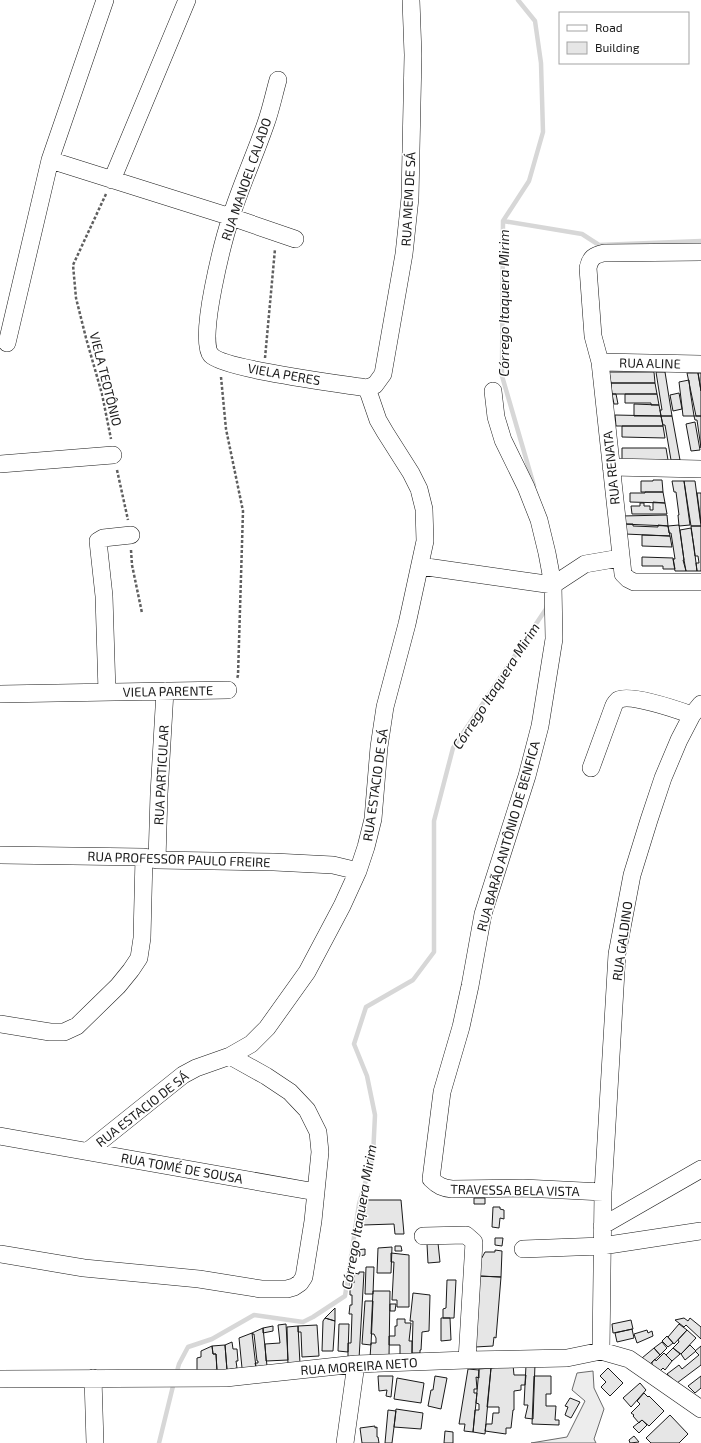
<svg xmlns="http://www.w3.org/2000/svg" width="701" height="1443" font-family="'Exo 2',sans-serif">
  <rect width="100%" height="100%" fill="#fff"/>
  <!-- built -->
  <path fill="#ededed" stroke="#6a6a6a" d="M593 1371 594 1388 604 1409 594 1439 596 1443H531L567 1437 585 1401 572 1390 577 1373Z"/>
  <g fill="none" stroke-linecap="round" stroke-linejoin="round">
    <!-- stream -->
    <path stroke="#d7d7d7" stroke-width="4.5" d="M518 0 535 21 541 63 543 132 529 181 503 221 502 376 534 486
      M503 221 582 234 599 245 701 241
      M176 1375 179 1364 188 1347 212 1339 254 1315 303 1322 313 1317 345 1296 359 1204 373 1156 375 1115 367 1076 354 1044 366 1007 413 980 434 952V821L453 748 546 609 547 605
      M159 1443 174 1382"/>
  </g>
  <!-- building -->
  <path fill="#e6e6e6" stroke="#1a1a1a" d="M609 372H654L655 383H611Z
    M656 372H665L672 416H661L660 410H662Z
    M687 373H698L701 391V416H696Z
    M698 373H701V391Z
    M689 380 690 390 694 416H683L682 407 679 382Z
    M611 383H655L657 394H612Z
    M679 393 682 409 673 411 670 395Z
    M612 394H616L618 404H614Z
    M625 394H657L659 405H651V403H625Z
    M634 404 659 405 661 416H634Z
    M615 415 661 416 663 426H616Z
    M661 416H672L680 460H671L665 425H663Z
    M694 416H701V448L697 420H695Z
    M695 422 700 450 691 451 686 424Z
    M622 426H663L665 438 622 437Z
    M622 448H666L668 460H622Z
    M653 480H662L663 492H641V481H653Z
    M672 481H684L690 525 679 526 678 515H679L676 492H674Z
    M684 481H695L701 526H691Z
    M645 492H663L665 503 630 502V493H645Z
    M697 493H701V523Z
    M653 502 665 503 667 514H632L631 506H640V503H644V506H650V510H653Z
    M667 515 668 526 623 524 622 516Z
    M623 524H633V526L658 527V525L668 526 670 536 625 534Z
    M679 525 684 560H683L686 571H675L673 559H675L671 533H669L668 526Z
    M691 526H701V571H697L696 563H699L698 556H695Z
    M691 528 694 547 697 571H686L684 560 680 530Z
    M642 535 670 536 672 547 642 546Z
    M642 557 673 558 675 569H663V566H642Z
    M474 1198H485V1204H474Z
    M365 1200H401L404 1234H395L394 1224 363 1225Z
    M493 1207H500V1209L504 1210V1219L500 1218 499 1228 492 1227Z
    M495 1238H503L502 1246 495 1245Z
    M438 1243 440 1262 428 1263 427 1244Z
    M395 1246H401L402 1251H395Z
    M392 1247 391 1273H377L378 1248Z
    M365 1249V1255L357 1256 356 1250Z
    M495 1250 502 1251 501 1277 477 1276 478 1265 485 1252H495Z
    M391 1253 409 1255V1307H397V1300H392L394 1262H391Z
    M366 1267H374L373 1294H365Z
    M359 1272H364L359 1359H348V1343H351L352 1314H349L350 1305H352V1295H350V1283H354V1273L359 1274Z
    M480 1276 501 1277 496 1338 494 1337 493 1346 475 1347Z
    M447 1280H456L454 1318H443V1309L446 1308Z
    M373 1291H390L389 1357 370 1358 371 1343H376V1338L374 1334H371Z
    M413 1293 430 1295 429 1331 422 1332 421 1350H420V1353H412L413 1321H410Z
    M365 1301H373L371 1345 362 1344Z
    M390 1304H396L395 1311H390Z
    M335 1308V1321L325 1318Z
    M325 1318 335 1321 333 1351H322L323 1321Z
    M441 1318H450L451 1340 441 1341Z
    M684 1318 688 1321 690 1318 701 1327V1339L686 1325 684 1327 675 1320Z
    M397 1319H405V1323H411L409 1341H412V1356L400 1357V1345H389V1336H395V1326H397Z
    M631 1320 633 1329 613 1333 612 1324Z
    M286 1324 288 1360 266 1361 265 1344 280 1343 278 1325Z
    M339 1324H349L348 1352 338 1351Z
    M679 1324 687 1330 674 1344 668 1337Z
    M317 1325 319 1356 302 1357 301 1332H298V1326Z
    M273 1326V1331L263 1333V1328Z
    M298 1326 300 1364 288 1365 287 1327Z
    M263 1328 267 1366 256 1367 255 1363H258V1361H257L254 1334H252V1333Z
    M632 1329 634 1338 617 1342 615 1333Z
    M647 1330 648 1333 652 1331 653 1336 637 1343 634 1334Z
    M687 1330 696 1338 681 1354 673 1348 679 1342 678 1340Z
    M252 1333 256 1367 242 1368 239 1338Z
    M667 1336 673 1343 668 1347 662 1341Z
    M232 1342 233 1349H237L238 1361H236L237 1368 227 1370 225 1345Z
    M662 1342 667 1348 660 1355 654 1348Z
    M225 1345 227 1370 217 1372 216 1354H213L212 1346Z
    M690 1345 696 1351 685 1360 681 1354Z
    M212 1346 213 1354H216L217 1370 197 1373V1358L201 1357V1351Z
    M701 1346V1365L677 1383 667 1374 679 1365 682 1369 699 1355 695 1351Z
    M654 1348 660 1355 650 1364 642 1358Z
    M673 1348 680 1354 672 1361 666 1355Z
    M664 1353 672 1361 665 1370 663 1368 660 1371 652 1365V1362L655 1359 656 1361Z
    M535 1364 533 1419 525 1418 528 1405H524L526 1365Z
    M513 1365 514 1375H526L525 1385H521V1390L514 1391V1410H513L511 1428H506V1434L485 1431 486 1424H492L493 1413H499V1407H487L491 1368Z
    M491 1368 485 1434 473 1432 475 1410H479V1404L476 1403 479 1369Z
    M608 1368 623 1383 610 1396 601 1387 606 1382 600 1376Z
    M468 1369 479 1370V1378L476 1377 477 1389H474V1393H477L473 1432 464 1431 465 1424H459Z
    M378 1376H393L391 1397 386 1396 387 1390 379 1391Z
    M435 1376 447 1378 441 1409 428 1406 431 1390H433Z
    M534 1376H551V1394H546V1406H556L555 1420H559V1425L532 1424Z
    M701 1376V1388L695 1393 688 1386Z
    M397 1378 424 1383 421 1403 394 1399Z
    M640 1383 646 1390 631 1407 623 1398Z
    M644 1393 648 1397 649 1396 664 1411 649 1426 642 1420 639 1423 633 1416 634 1415 631 1413 640 1404 637 1401Z
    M570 1398 580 1402 571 1418 565 1415 568 1407 565 1406Z
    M396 1409 423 1413 421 1429 394 1427Z
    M388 1410 396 1411 392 1443H385Z
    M670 1415 688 1434 679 1443H651L646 1438Z
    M642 1420 647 1425 639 1433 633 1427Z
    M375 1426V1428L377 1427V1437H378L379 1443H362L360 1428Z
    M445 1431 453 1432V1443H444Z
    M634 1436 639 1442 630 1443 629 1440Z"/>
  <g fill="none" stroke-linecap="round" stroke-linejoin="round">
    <!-- minor casing -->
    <g stroke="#1a1a1a" stroke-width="18">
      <path id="minor" d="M278 80C274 94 271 109 266 123 255 155 241 185 231 217 224 238 197 340 211 355 223 369 342 384 367 388
        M50 160 231 217 295 239
        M112 180 187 0
        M701 252 604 253C594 255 590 258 588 268L593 336 600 362 623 574 628 579 634 582H701
        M7 343 50 160 105 0
        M600 362 701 364
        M367 388 375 385 383 374 404 254 410 198 413 55 411 0
        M493 391 496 417 503 440 526 487 539 520 547 553 553 585 554 639 540 726 527 776 483 914 470 986 461 1027 442 1092 431 1179C438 1186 443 1188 452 1189L523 1188 603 1192
        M0 464 113 455
        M611 467 701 469
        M420 566 553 585 585 564 620 558
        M107 692 104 596 98 541 103 538 131 535
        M0 694 228 690
        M591 768 614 705C614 704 617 701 618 700 630 693 678 710 692 715
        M0 855 144 857 157 860 274 862 333 865 358 871
        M157 860 159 794 165 691
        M0 1024 50 1032H64L77 1026 118 986 131 970 139 958 142 938 144 857
        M0 1136 316 1192
        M88 1151 183 1075 196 1068 230 1056 251 1044 267 1028 307 972 342 906 358 871 366 847 373 819 379 747 385 707 407 624 425 541 424 509 419 489 411 473 385 432 378 420 367 388
        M602 1226 701 1169
        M423 1236 466 1235 474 1242 467 1360
        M523 1249 602 1246 701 1231
        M0 1254 84 1268 199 1279 261 1289H287L294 1287 300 1283 304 1277 313 1221 320 1152 318 1132 307 1110 290 1092 266 1076 230 1056
        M601 1351 603 1192 617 954 632 875 649 820 663 778 679 740 692 715 701 704
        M93 1378 95 1443
        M0 1379 226 1378 356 1364 467 1360 567 1358 601 1351 629 1359 701 1409
        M345 1443 356 1364"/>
    </g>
    <!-- path -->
    <path stroke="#5f5f5f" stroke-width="2.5" stroke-dasharray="3 2" stroke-linecap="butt" d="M106 194 73 265 76 298 86 338 102 394 111 439
      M265 358 275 249
      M221 377 226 429 243 511 238 675 237 679
      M117 470 128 520
      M131 550 132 565 142 613"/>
    <!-- minor -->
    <use href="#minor" stroke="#fff" stroke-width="17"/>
  </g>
  <g text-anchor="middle" stroke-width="3" stroke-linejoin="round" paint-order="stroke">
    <!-- street labels -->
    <g font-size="13" fill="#1a1a1a" stroke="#fff">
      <text transform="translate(246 179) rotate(-71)" y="5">RUA MANOEL CALADO</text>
      <text transform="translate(408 199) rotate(-87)" y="5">RUA MEM DE SÁ</text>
      <text transform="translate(650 363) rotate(1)" y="5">RUA ALINE</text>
      <text transform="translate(284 374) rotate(10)" y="5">VIELA PERES</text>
      <text transform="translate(106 379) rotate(76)" y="5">VIELA TEOTÔNIO</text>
      <text transform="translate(611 468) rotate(-96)" y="5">RUA RENATA</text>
      <text transform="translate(168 691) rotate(-1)" y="5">VIELA PARENTE</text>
      <text transform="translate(161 775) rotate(-87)" y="5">RUA PARTICULAR</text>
      <text transform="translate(375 785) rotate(-82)" y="5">RUA ESTACIO DE SÁ</text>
      <text transform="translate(508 836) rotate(-74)" y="5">RUA BARÃO ANTÔNIO DE BENFICA</text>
      <text transform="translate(179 859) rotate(2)" y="5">RUA PROFESSOR PAULO FREIRE</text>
      <text transform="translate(622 941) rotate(-82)" y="5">RUA GALDINO</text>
      <text transform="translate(142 1109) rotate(-38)" y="5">RUA ESTACIO DE SÁ</text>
      <text transform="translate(182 1168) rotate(10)" y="5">RUA TOMÉ DE SOUSA</text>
      <text transform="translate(515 1190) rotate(1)" y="5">TRAVESSA BELA VISTA</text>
      <text transform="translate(359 1366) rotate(-4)" y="5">RUA MOREIRA NETO</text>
    </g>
    <!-- water labels -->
    <g font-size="14" font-style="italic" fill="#1a1a1a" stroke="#fff">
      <text transform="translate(504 303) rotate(-90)" y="5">Córrego Itaquera Mirim</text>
      <text transform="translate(496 686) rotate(-57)" y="5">Córrego Itaquera Mirim</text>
      <text transform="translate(359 1217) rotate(-80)" y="5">Córrego Itaquera Mirim</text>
    </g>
  </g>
  <!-- legend -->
  <rect x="559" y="12" width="130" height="52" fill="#ffffff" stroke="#a3a3a3"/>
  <rect x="567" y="25" width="20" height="6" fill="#ffffff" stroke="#a3a3a3"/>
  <text x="595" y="32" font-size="12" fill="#1a1a1a">Road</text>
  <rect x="567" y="42" width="20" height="12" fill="#e6e6e6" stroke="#a3a3a3"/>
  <text x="595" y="52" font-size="12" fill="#1a1a1a">Building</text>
</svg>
